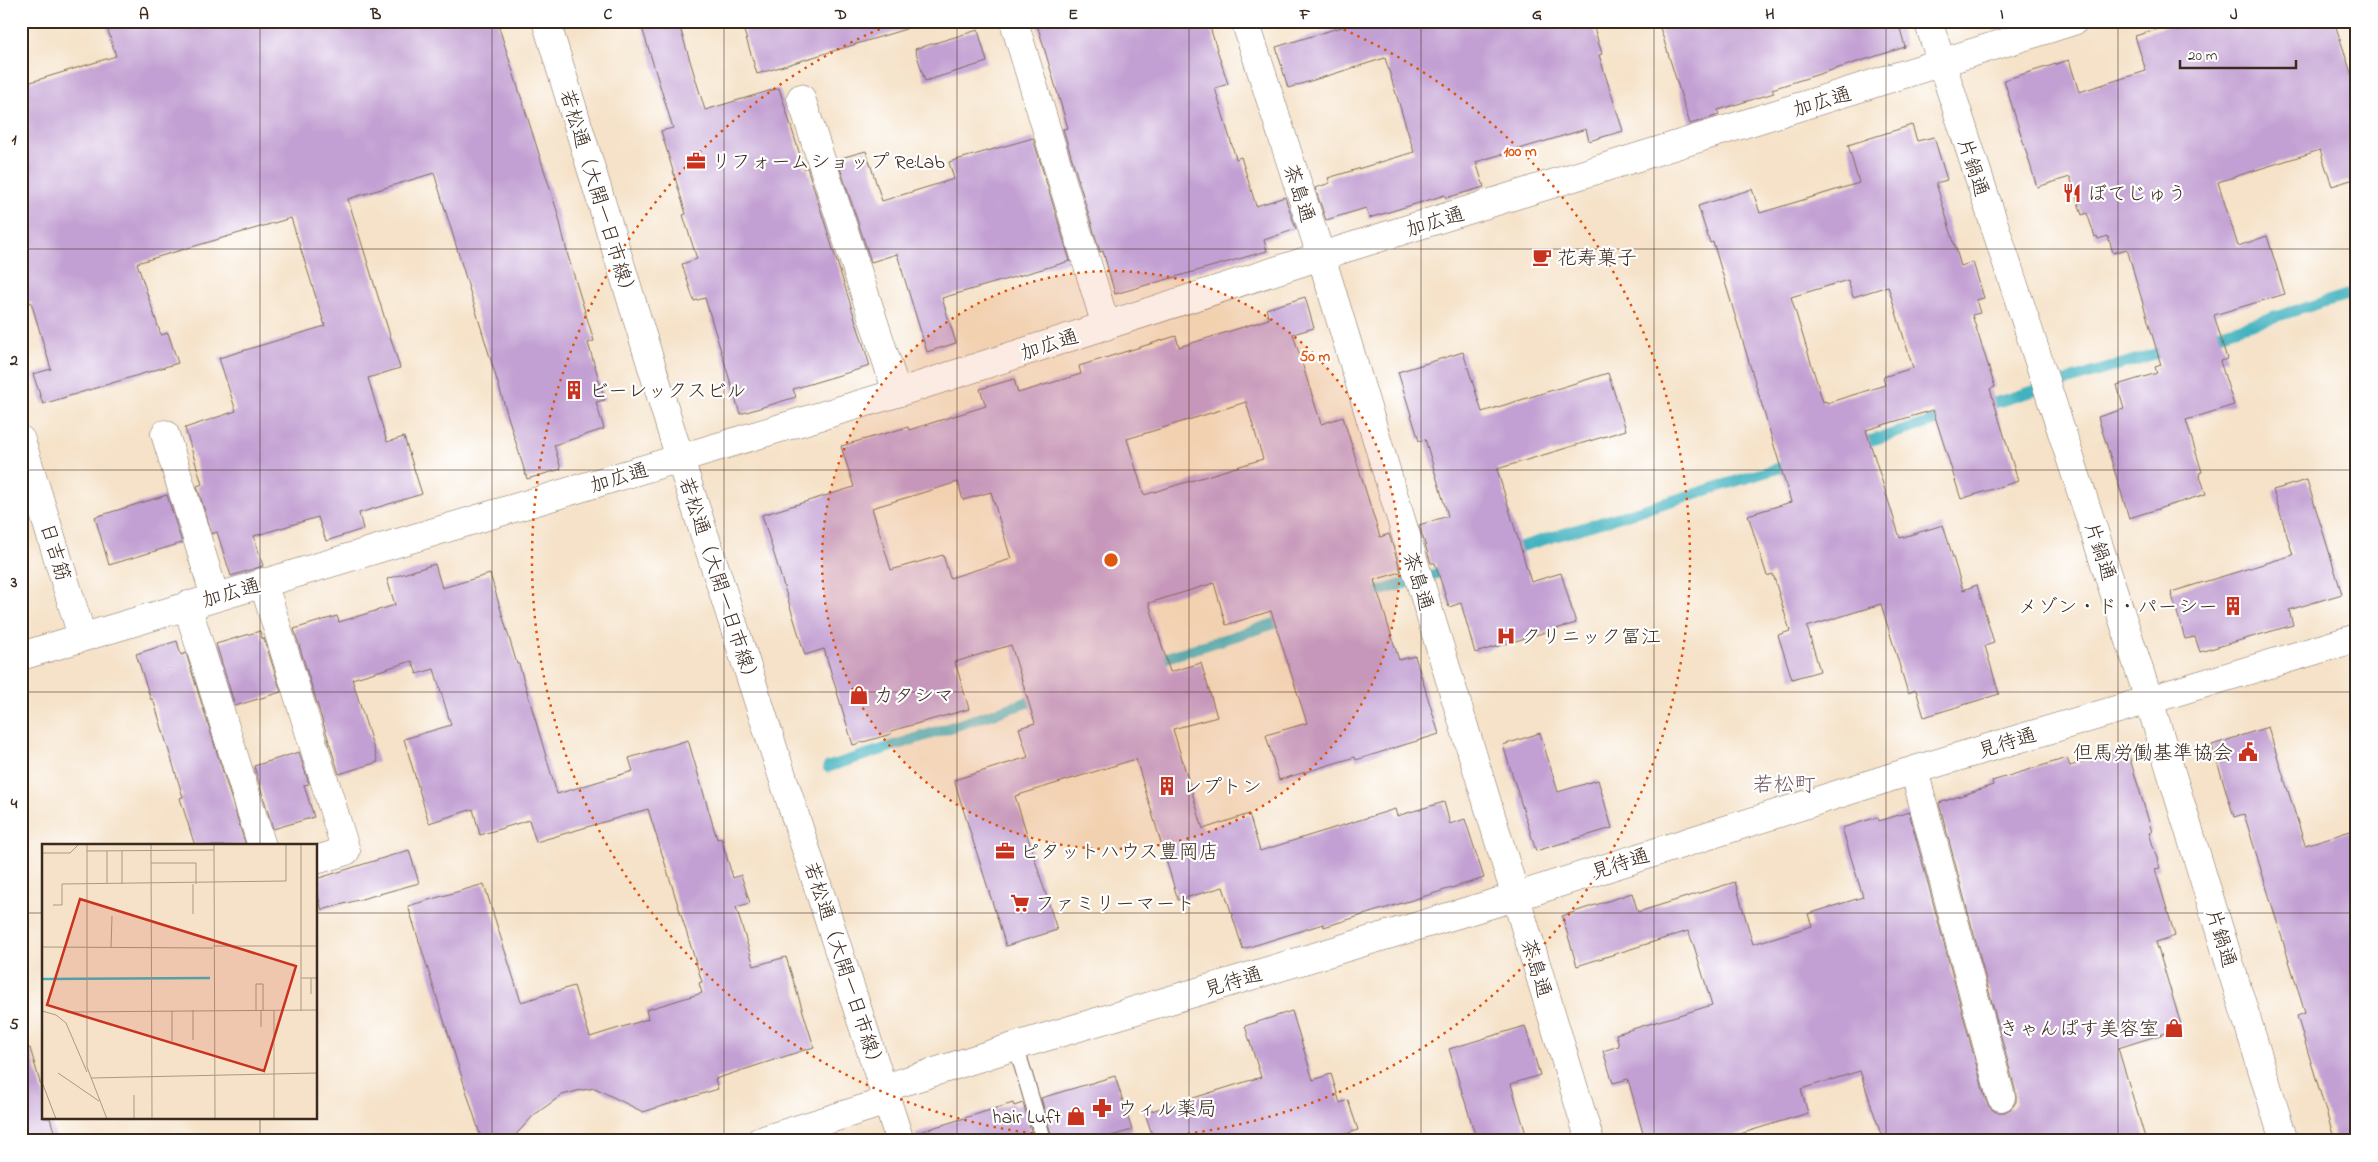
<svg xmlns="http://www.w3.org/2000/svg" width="2378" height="1162" font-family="'Indie Flower','Klee One',sans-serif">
  <rect width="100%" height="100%" fill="#fff"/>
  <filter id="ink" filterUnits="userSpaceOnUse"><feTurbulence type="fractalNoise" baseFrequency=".02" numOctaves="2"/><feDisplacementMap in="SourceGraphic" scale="10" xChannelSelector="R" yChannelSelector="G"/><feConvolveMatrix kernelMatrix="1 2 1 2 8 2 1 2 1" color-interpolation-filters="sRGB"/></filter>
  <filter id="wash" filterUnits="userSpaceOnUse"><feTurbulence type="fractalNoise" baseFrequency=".0096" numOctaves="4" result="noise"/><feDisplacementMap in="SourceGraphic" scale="20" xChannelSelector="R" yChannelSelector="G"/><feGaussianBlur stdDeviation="1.12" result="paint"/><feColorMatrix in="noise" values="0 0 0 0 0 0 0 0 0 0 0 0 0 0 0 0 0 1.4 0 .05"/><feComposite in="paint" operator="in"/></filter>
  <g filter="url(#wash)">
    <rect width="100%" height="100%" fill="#f5e2c8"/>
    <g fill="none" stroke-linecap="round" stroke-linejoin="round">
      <!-- stream -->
      <path stroke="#43b2bf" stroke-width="11" d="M2205 338 2357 292
        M1981 407 2171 349
        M1856 445 1951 416
        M1507 551 1796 463
        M1364 596 1451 569
        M1152 662 1289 619
        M828 767 1041 698"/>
    </g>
    <g id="blocks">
      <!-- building -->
      <path fill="#c3a0d3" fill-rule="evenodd" d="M105 21H497L558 214 568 256 594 341 588 343 605 400 596 402 604 429 554 445 561 469 527 479 434 173 348 199 400 368 368 378 387 442 404 437 422 494 359 513 363 529 326 541 318 517 254 536 263 566 231 576 217 532 212 534 197 486 202 484 185 428 236 411 219 358 325 326 291 218 137 263 161 335 168 333 178 363 43 404 33 374 51 369 31 302 27 304 21 286V85L116 56Z
        M640 21H678L705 110 779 88 804 168 807 167 870 366 793 389 796 397 740 414 705 298 694 301 682 264 697 259 683 215 686 214 661 131 673 128Z
        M741 21H905L906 29 757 74Z
        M1036 21H1208L1228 84 1215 88 1236 159 1241 157 1256 206 1285 197 1296 229 1264 240 1267 251 1115 294 1103 251 1100 252 1063 129 1068 128Z
        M1361 21H1592L1602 54 1599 55 1623 131 1589 141 1586 129 1476 162 1484 187 1446 198 1445 195 1369 218 1366 208 1326 220 1315 188 1330 183 1328 178 1414 152 1385 58 1288 88 1276 47Z
        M1658 21H1898L1905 47 1772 89 1774 93 1718 110 1719 115 1690 124Z
        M2185 21H2334L2357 91V178L2332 186 2320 150 2218 182 2238 246 2267 236 2285 294 2214 315 2227 359 2220 361 2234 405 2186 420 2202 472 2199 473 2206 494 2129 518 2098 417 2124 409 2117 385 2157 373 2155 367 2161 365 2127 249 2113 253 2108 236 2098 239 2097 236 2095 237 2087 213 2082 215 2070 177 2037 187 2004 80 2069 60 2079 92 2146 71 2135 36Z
        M978 30 987 62 925 81 915 49Z
        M1912 125 1917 141 1934 137 1947 180 1936 183 1961 266 1973 262 1984 298 1976 300 1980 313 1972 315 1995 387 1990 389 2018 481 1961 499 1933 410 1866 430 1900 538 1943 525 1963 590 1977 585 1994 643 1985 646 1999 694 1924 717 1916 690 1908 693 1881 604 1807 627 1820 671 1792 679 1778 635 1790 631 1773 574 1767 576 1748 515 1791 502 1713 242 1710 243 1698 206 1752 189 1760 213 1859 183 1848 145ZM1848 280 1853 297 1888 286 1913 368 1883 377 1885 385 1827 403 1826 401 1823 402 1791 297Z
        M1033 138 1070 261 942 298 956 343 927 352 897 254 871 262 837 159 866 151 882 201 954 179 949 162Z
        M1305 297 1314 328 1293 334 1321 424 1343 417 1380 537 1389 534 1401 572 1374 580 1399 660 1415 656 1439 734 1356 760 1355 757 1279 780 1266 735 1307 723 1271 611 1226 625 1214 583 1149 603 1170 672 1201 663 1217 717 1173 729 1203 829 1249 814 1260 851 1395 809 1397 816 1444 802 1450 824 1465 819 1484 878 1324 927 1323 924 1243 949 1223 887 1178 900 1136 759 1015 796 1057 930 1006 946 954 780 1028 757 1019 728 1035 723 1011 645 955 662 969 709 891 731V734L853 745 824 649 805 655 762 515 854 487 841 446 908 427 909 430 986 406 980 389 1014 379 1018 393 1081 374 1079 366 1176 336 1179 347 1269 319 1266 309ZM1246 402 1263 459 1144 495 1127 439ZM958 482 963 500 991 492 1011 559 950 578 943 555 891 570 872 508Z
        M1463 352 1482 412 1608 373 1626 430 1497 469 1531 582 1561 573 1576 623 1475 653 1461 603 1449 607 1435 563H1431L1419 525 1448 516 1425 439 1419 441 1398 372Z
        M2307 480 2342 594 2289 610 2293 625 2200 652 2195 637 2185 639 2171 592 2293 555 2273 490Z
        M167 495 182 543 109 565 95 517Z
        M435 564 442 588 490 574 517 664H519L557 794 633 771 629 758 688 740 717 839 721 838 733 878 741 875 750 903 736 907 754 966 786 957 814 1047 715 1079 718 1089 643 1112 595 1088 577 1091 562 1095 534 1115 510 1141H482L408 906 484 884 521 1002 574 986 590 1037 648 1019 646 1010 702 993 699 983 702 982 648 809 536 842 529 820 480 835 473 809 429 823 404 739 451 725 434 669 417 674 412 661 352 679 378 762 339 774 294 629 337 616 339 622 395 605 387 579Z
        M260 631 262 639 264 638 281 692 235 706 216 644Z
        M177 641 181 655 186 653 246 846H195L180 798 183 797 153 699 151 700 136 654Z
        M2268 727 2305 845 2357 829V1141H2335L2297 1016 2305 1013 2244 814 2234 817 2212 745Z
        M1540 733 1558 792 1598 780 1612 828 1536 851 1503 745Z
        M2127 749 2152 832 2149 833 2160 868 2155 869 2175 936 2156 942 2182 1028 2118 1048 2146 1141H1883L1860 1071 1801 1089 1808 1113 1717 1141H1645L1628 1079 1613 1083 1603 1051 1619 1046 1616 1034 1712 1005 1694 946 1688 931 1577 966 1562 916 1632 893 1638 912 1735 882 1753 944 1812 926 1808 914 1863 897 1842 828 1878 817 1879 821 1909 812 1986 1101 1990 1108 1996 1112H2005L2012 1108 2016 1102V1093L1939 803 1993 785 1992 781 2067 758 2070 766Z
        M299 752 309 784 304 785 314 817 273 829 254 766Z
        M409 850 419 883 322 910 316 889V879Z
        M1292 1011 1313 1080 1331 1074 1340 1103 1348 1100 1358 1130 1323 1141H1154L1145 1113 1261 1077 1245 1026Z
        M1525 1026 1540 1075 1511 1084 1528 1141H1477L1449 1049Z
        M30 1048 44 1096V1118H50L57 1141H21V1049Z
        M1115 1076 1132 1130 1094 1141H1053L1041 1098Z
        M1013 1103 1014 1106 1023 1103 1034 1141H917L916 1133Z"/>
    </g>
  </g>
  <g filter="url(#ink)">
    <use href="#blocks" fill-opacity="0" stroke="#7c6a5a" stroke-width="1"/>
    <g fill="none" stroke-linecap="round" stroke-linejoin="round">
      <!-- service casing -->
      <g stroke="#7c6a5a" stroke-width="17">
        <path id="service" d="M1016 1046 1044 1141"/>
      </g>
      <!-- minor casing -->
      <g stroke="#7c6a5a" stroke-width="29">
        <path id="minor" d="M1245 21 1321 256 1590 1141
          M1015 25 1106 326
          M801 98 897 393
          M165 434 215 597
          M21 440 82 636
          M263 582 346 851 316 860
          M187 605 262 846
          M21 656 897 393 1321 256 2074 21
          M1914 770 2001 1097
          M884 1088 1016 1046 1515 897 1914 770 2357 638
          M760 1141 888 1101"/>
      </g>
      <!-- tertiary casing -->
      <g stroke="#7c6a5a" stroke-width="29">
        <path id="tertiary" d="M546 21 680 459 900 1141
          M1928 21 2149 700 2284 1141"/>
      </g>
      <!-- service -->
      <use href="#service" stroke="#fff" stroke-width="15"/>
      <!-- minor -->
      <use href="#minor" stroke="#fff" stroke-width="28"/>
      <!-- tertiary -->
      <use href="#tertiary" stroke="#fff" stroke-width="28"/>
    </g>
  </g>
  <!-- grid -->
  <path fill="none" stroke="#3b2a1e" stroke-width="1" stroke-opacity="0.55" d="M260 21V846M492 21V1141M724 21V1141M957 21V1141M1189 21V1141M1421 21V1141M1654 21V1141M1886 21V1141M2118 21V1141M21 249H2357M21 470H2357M21 692H2357M21 913H44M316 913H2357M260 1118V1141"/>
  <!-- distance rings -->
  <circle cx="1111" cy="560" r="289" fill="#df570d" fill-opacity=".12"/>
  <g fill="none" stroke="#df570d" stroke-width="2.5" stroke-dasharray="2.5 5">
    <circle cx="1111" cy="560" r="289"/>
    <path d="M1323 21A579 579 0 1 1 899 21"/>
  </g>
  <!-- icons -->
  <defs>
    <g id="office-bare" transform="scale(1.5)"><path d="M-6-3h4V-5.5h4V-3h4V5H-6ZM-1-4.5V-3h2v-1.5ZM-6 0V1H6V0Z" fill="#c8321e" stroke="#fff" stroke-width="2.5" paint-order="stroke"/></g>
    <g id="restaurant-bare" transform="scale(1.5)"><path d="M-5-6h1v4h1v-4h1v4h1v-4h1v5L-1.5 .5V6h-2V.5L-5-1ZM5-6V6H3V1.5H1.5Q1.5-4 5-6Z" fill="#c8321e" stroke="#fff" stroke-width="2.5" paint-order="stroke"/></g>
    <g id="cafe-bare" transform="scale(1.5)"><path d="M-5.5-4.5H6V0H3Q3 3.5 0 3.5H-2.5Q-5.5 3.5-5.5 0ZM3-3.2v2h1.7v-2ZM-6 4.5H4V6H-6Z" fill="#c8321e" stroke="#fff" stroke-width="2.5" paint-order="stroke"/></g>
    <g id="building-bare" transform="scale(1.5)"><path d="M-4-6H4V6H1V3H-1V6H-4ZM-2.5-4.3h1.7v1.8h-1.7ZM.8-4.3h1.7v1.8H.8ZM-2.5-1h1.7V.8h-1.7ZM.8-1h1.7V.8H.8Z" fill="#c8321e" stroke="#fff" stroke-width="2.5" paint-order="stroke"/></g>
    <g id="hospital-bare" transform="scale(1.5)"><path d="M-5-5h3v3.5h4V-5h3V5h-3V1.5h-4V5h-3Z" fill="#c8321e" stroke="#fff" stroke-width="2.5" paint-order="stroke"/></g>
    <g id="shop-bare" transform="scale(1.5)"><path d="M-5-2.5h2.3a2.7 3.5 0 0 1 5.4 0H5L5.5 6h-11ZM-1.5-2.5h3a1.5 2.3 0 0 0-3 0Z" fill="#c8321e" stroke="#fff" stroke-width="2.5" paint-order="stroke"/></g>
    <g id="civic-bare" transform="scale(1.5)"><path d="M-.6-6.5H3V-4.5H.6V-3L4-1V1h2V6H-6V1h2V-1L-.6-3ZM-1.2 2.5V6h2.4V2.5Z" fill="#c8321e" stroke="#fff" stroke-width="2.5" paint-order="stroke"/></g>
    <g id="supermarket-bare" transform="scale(1.5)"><path d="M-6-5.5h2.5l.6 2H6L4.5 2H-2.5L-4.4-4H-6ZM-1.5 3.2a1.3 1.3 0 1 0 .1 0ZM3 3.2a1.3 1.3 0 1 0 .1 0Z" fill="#c8321e" stroke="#fff" stroke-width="2.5" paint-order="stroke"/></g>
    <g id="pharmacy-bare" transform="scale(1.5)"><path d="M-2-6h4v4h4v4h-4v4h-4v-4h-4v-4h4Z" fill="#c8321e" stroke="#fff" stroke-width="2.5" paint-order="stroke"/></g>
  </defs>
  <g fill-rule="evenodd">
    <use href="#office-bare" x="696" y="161"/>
    <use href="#restaurant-bare" x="2072" y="193"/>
    <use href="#cafe-bare" x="1542" y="257"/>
    <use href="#building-bare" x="574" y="390"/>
    <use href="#building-bare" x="2233" y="606"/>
    <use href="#hospital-bare" x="1506" y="636"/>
    <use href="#shop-bare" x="859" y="695"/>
    <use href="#civic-bare" x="2248" y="752"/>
    <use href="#building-bare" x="1167" y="786"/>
    <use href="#office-bare" x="1005" y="851"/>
    <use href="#supermarket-bare" x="1020" y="903"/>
    <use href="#shop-bare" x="2174" y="1028"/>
    <use href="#pharmacy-bare" x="1102" y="1108"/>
    <use href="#shop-bare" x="1076" y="1116"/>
  </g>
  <g text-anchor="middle" stroke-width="4.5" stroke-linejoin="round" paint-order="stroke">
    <!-- street labels -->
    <g font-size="20" fill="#3b2a1e" stroke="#fff">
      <text transform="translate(1822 101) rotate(-17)" y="7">加広通</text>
      <text transform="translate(1974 167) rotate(72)" y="7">片鍋通</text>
      <text transform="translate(1300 193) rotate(72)" y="7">茶島通</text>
      <text transform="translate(599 195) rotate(73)" y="7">若松通（大開一日市線）</text>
      <text transform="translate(1435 221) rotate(-17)" y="7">加広通</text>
      <text transform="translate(1049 344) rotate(-18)" y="7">加広通</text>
      <text transform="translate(619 477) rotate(-17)" y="7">加広通</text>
      <text transform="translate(2101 551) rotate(72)" y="7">片鍋通</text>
      <text transform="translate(56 552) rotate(73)" y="7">日吉筋</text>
      <text transform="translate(1419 581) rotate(73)" y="7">茶島通</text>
      <text transform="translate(720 582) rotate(72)" y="7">若松通（大開一日市線）</text>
      <text transform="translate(231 592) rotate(-16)" y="7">加広通</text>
      <text transform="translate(2007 742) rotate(-17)" y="7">見待通</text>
      <text transform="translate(1620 863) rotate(-18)" y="7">見待通</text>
      <text transform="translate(2222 938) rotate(73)" y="7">片鍋通</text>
      <text transform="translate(845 967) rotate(72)" y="7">若松通（大開一日市線）</text>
      <text transform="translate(1537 968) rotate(73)" y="7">茶島通</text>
      <text transform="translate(1233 981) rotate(-17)" y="7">見待通</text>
    </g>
    <!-- poi labels -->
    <g font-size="20" fill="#3b2a1e" stroke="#fff" text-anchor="start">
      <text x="711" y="168">リフォームショップ Re:Lab</text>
      <text x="2087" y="200">ぼてじゅう</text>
      <text x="1557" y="264">花寿菓子</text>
      <text x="589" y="397">ビーレックスビル</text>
      <text x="2218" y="613" text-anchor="end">メゾン・ド・パーシー</text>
      <text x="1521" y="643">クリニック冨江</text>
      <text x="874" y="702">カタシマ</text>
      <text x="2233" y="759" text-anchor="end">但馬労働基準協会</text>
      <text x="1182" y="793">レプトン</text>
      <text x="1020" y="858">ピタットハウス豊岡店</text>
      <text x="1035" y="910">ファミリーマート</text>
      <text x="2159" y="1035" text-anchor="end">きゃんぱす美容室</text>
      <text x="1117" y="1115">ウィル薬局</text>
      <text x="1061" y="1123" text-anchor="end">hair Luft</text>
    </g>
    <!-- neighbourhood labels -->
    <g font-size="21" fill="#6b535d" stroke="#fff">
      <text x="1784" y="791">若松町</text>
    </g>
  </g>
  <!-- overview -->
  <g transform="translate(42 844)">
    <rect width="275" height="275" fill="#f5e2c8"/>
    <path fill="none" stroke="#43b2bf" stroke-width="2.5" d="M0 135 168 134"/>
    <path fill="none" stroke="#ab9884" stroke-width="1" d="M45 0V223L65 275M109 0 110 275M172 0 173 275M259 0V167M45 7 172 6M65 7V40M80 7V40M0 9H28L37 0M109 19H154V40M11 61H20V40L244 37V0M151 70V40M171 102H275M0 103 171 104M69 104 70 72M259 134H275M269 134V150M151 166V196M0 167 14 171 24 179 45 228M214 167V140H221V167M219 167V183M232 167V275M25 168 275 166M130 197V167M16 229 57 257M49 234 275 229M0 238 14 275M92 251V275"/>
    <path fill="#c8321e" fill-opacity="0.15" stroke="#c8321e" stroke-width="2.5" d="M38 55 254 122 222 227 5 161Z"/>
    <rect width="275" height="275" fill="none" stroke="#3b2a1e" stroke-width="2.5"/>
  </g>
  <circle cx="1111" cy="560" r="8" fill="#df570d" stroke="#fff" stroke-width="2.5"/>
  <g font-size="15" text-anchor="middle" font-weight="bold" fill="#df570d" stroke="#fff" stroke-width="4.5" stroke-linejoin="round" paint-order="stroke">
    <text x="1520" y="156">100 m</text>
    <text x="1315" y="361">50 m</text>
  </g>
  <!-- margin -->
  <rect width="2378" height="1162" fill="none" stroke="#fff" stroke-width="55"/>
  <!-- scale -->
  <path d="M2180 60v8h116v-8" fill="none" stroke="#3b2a1e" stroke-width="2.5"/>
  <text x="2188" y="60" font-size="15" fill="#3b2a1e" stroke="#ffffff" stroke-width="4" paint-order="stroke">20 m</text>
  <rect x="28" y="28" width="2322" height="1106" fill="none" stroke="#3b2a1e" stroke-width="2"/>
  <g font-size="16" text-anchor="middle" font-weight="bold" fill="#3b2a1e">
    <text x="144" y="19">A</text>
    <text x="376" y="19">B</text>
    <text x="608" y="19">C</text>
    <text x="841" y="19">D</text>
    <text x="1073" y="19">E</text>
    <text x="1305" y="19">F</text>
    <text x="1537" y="19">G</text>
    <text x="1770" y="19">H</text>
    <text x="2002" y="19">I</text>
    <text x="2234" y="19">J</text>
    <text x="14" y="144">1</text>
    <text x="14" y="365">2</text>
    <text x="14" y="587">3</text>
    <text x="14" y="808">4</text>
    <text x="14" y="1029">5</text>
  </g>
</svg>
